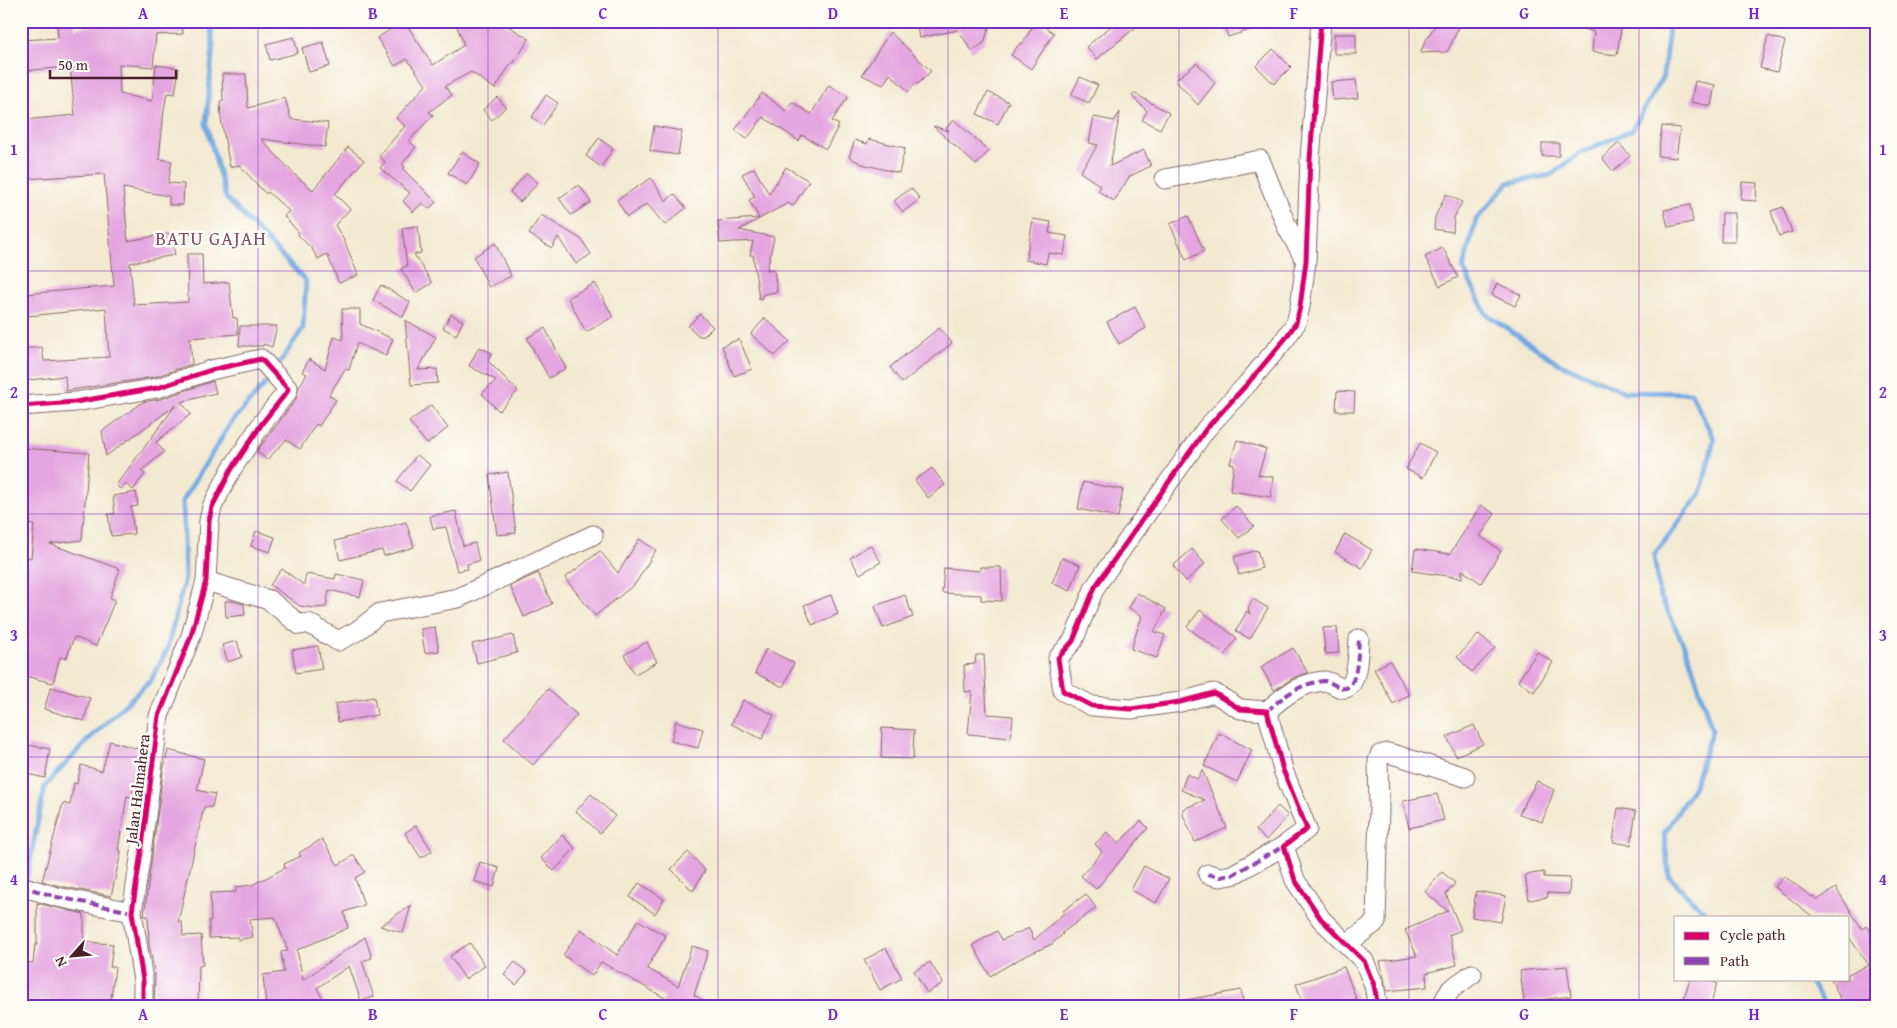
<svg xmlns="http://www.w3.org/2000/svg" width="1897" height="1028" font-family="'Gentium Book Plus',serif">
  <rect width="100%" height="100%" fill="#fdfcf7"/>
  <filter id="ink" filterUnits="userSpaceOnUse"><feTurbulence type="fractalNoise" baseFrequency=".02" numOctaves="2"/><feDisplacementMap in="SourceGraphic" scale="10" xChannelSelector="R" yChannelSelector="G"/><feConvolveMatrix kernelMatrix="1 2 1 2 8 2 1 2 1" color-interpolation-filters="sRGB"/></filter>
  <filter id="wash" filterUnits="userSpaceOnUse"><feTurbulence type="fractalNoise" baseFrequency=".0096" numOctaves="4" result="noise"/><feDisplacementMap in="SourceGraphic" scale="20" xChannelSelector="R" yChannelSelector="G"/><feGaussianBlur stdDeviation="1.12" result="paint"/><feColorMatrix in="noise" values="0 0 0 0 0 0 0 0 0 0 0 0 0 0 0 0 0 1.4 0 .05"/><feComposite in="paint" operator="in"/></filter>
  <g filter="url(#wash)">
    <rect width="100%" height="100%" fill="#f3e9d1"/>
    <g fill="none" stroke-linecap="round" stroke-linejoin="round">
      <!-- stream -->
      <path stroke="#73a9e1" stroke-width="5" d="M210 21 213 45 206 124 226 198 306 281 303 328 276 369
        M1670 21 1663 76 1632 130 1580 153 1551 175 1508 183 1476 220 1463 268 1486 314 1558 363 1625 392 1691 393 1714 439 1701 493 1654 555 1659 593 1689 656 1712 730 1694 786 1664 834 1669 876 1699 907 1711 917
        M21 904 45 786 91 737 151 680 167 650 185 578 183 500 231 423 272 376
        M1808 979 1827 1007"/>
    </g>
    <g id="blocks">
      <!-- building -->
      <path fill="#e4a5e0" d="M57 21H75V28L131 21H182L183 34 156 35 153 67 119 64 120 94 152 101 156 65 179 68 175 94 167 93 164 110 159 159 172 161 168 183 184 184 183 205H169V196L123 188 128 241 171 233 175 255 130 263 134 305 188 302 187 254H202L203 284 229 282 233 318H237L238 334 190 338 192 364 154 377 66 391 65 376 21 381V349L42 347 44 361 109 357 106 308 28 316 26 294 114 286 104 174 23 179 21 154 27 153 24 120 75 115 70 67 21 71V40L58 38Z
        M404 21 433 65 464 45 455 21H500L529 39 514 63 512 62 495 89 471 72 445 86 452 95 429 112 433 115 409 141 416 147 402 164 405 167 403 169 436 202 429 209 422 203 413 212 403 201 410 193 380 168 385 162 379 156 405 126 396 118 426 85 407 59 395 66 377 38Z
        M916 21H968V23L991 21 984 43 972 51 958 30 919 38Z
        M1036 21 1054 33 1031 69 1011 55 1020 43 1022 44Z
        M1117 21H1143L1097 59 1086 47Z
        M1223 21H1268V24L1228 37Z
        M1438 21H1462L1447 52 1420 53 1427 38Z
        M1570 21H1622L1617 55 1592 52 1594 32 1569 24Z
        M890 32 931 71 918 84 915 83 909 92 890 74 883 85 862 75Z
        M1334 34H1356V54H1334Z
        M1768 36 1785 41 1777 72 1760 68Z
        M294 37 298 53 270 60 266 44Z
        M323 42 330 66 309 72 302 48Z
        M1273 49 1291 67 1274 84 1256 66Z
        M1197 63 1215 83 1198 105 1175 80Z
        M222 74H246L248 108 285 98 291 119 328 123 325 147 261 139 295 175 313 190 348 147 364 160 335 194 350 209 335 225 345 242 358 275 339 283 327 254 318 259 312 249 298 235 299 233 284 216 289 211 268 192 266 194 239 165 230 167 221 119 220 101H223Z
        M1080 77 1098 85 1089 103 1071 95Z
        M1356 80 1358 98 1333 100 1331 82Z
        M1695 81 1715 85 1711 106 1691 102Z
        M829 85 848 97 832 121 839 125 826 149 802 135 799 141 763 117 747 139 735 130 762 93 786 111 792 102 811 114Z
        M988 92 1009 102 998 124 977 114Z
        M1134 93 1169 113 1160 129 1142 120 1147 111 1132 96Z
        M546 95 558 103 543 125 532 117Z
        M497 97 506 107 492 120 483 110Z
        M1120 112 1110 166 1144 150 1151 166 1130 176 1114 201 1098 191 1101 186 1080 172 1098 145 1089 143 1094 117 1114 121Z
        M954 120 989 151 976 165 933 126 949 131 946 128Z
        M654 126 682 131 678 155 650 151Z
        M1662 126 1680 128 1676 158 1658 156Z
        M599 138 613 149 601 167 586 156Z
        M869 139 905 148 899 173 862 164 849 157 855 140 867 144Z
        M1542 143H1559V156H1542Z
        M1619 143 1630 156 1613 171 1602 158Z
        M462 152 480 164 467 185 448 173Z
        M786 167 809 181 793 206 788 203 739 230 774 237 767 270 774 269 777 292 763 294 761 299H759L753 255H750L753 241 720 243 718 221 759 218 749 200 755 197 742 174 754 168 769 194Z
        M527 173 538 183 520 202 510 192Z
        M651 178 666 201 674 194 686 208 665 225 647 204 627 217 617 200Z
        M1742 182 1757 183 1756 201 1741 200Z
        M579 185 591 202 571 215 559 198Z
        M911 188 920 199 903 212 894 201Z
        M1446 194 1462 202 1454 218 1453 232 1434 229 1435 217Z
        M1690 205 1693 222 1668 227 1664 210Z
        M1783 207 1792 232 1779 236 1771 211Z
        M1722 213H1735V242H1721Z
        M541 215 581 239 591 254 576 264 558 237 552 248 529 234Z
        M1188 216 1204 251 1186 260 1170 224Z
        M1033 219 1051 222 1049 233 1067 236 1064 255 1048 253 1046 264 1026 260Z
        M418 226 421 253 414 254 432 283 416 293 401 269 407 266 402 228Z
        M495 243 511 276 489 287 474 257Z
        M1443 248 1458 277 1440 286 1425 257Z
        M595 283 613 317 586 332 568 298Z
        M1497 283 1521 295 1515 306 1492 295Z
        M381 285 410 302 403 317 373 300Z
        M1135 307 1146 328 1119 344 1107 322Z
        M342 309H360V324L393 339 386 356 357 343 349 370 345 369 329 395 336 400 319 426 316 424 300 449 286 440 267 460 257 451 296 399 299 387 307 374 302 372 309 359 325 369 334 337 343 340Z
        M451 314 463 321 456 335 443 328Z
        M700 314 713 327 704 336H699L688 326Z
        M765 318 790 341 775 356 751 334Z
        M405 320 436 337 418 370 437 369 438 383 411 385Z
        M240 326H277L272 347 263 344V346H239Z
        M545 328 566 368 549 378 527 338Z
        M939 328 952 343 902 383 890 367Z
        M739 339 752 369 734 376 722 346Z
        M479 347 492 353 488 361 518 391 499 411 482 394 496 380 469 366Z
        M213 381 216 393 181 402 191 414 156 442 164 452 141 471 145 474 133 490 126 484 120 489 116 485 176 405 106 456 102 431 143 402 161 399Z
        M1337 391 1355 392 1354 411H1336Z
        M431 405 448 428 427 444 409 422Z
        M1237 440 1266 449 1258 475 1273 477 1271 497 1230 491 1234 464 1230 463Z
        M1420 443 1436 452 1423 478 1406 469Z
        M21 448 89 453 82 540 50 544 120 569 110 598 115 600 96 646 74 637 66 659 60 657 53 683 21 675V555L31 558 34 525 21 524Z
        M417 455 430 465 410 491 397 481Z
        M932 468 945 485 928 498 915 480Z
        M508 472 516 533 497 535 489 475Z
        M1083 482 1123 490 1118 517 1078 509Z
        M136 492 138 506 131 507 134 534 111 536 108 514H115L113 496Z
        M1481 505 1495 514 1480 536 1501 551 1481 583 1462 570V578L1412 571 1415 549 1450 554Z
        M1236 506 1254 526 1239 538 1222 519Z
        M456 511 463 546 475 543 479 561 467 564 468 569 457 571 446 527 433 529 430 516Z
        M406 522 414 547 384 556 382 550 340 560 335 541Z
        M256 531 275 537 270 552 251 546Z
        M1345 534 1372 550 1362 568 1335 552Z
        M639 539 656 550 635 584 595 616 565 578 600 551 618 573Z
        M870 545 881 562 860 574 850 558Z
        M1192 549 1205 564 1186 581 1173 566Z
        M1257 550 1262 568 1239 575 1234 557Z
        M1062 558 1080 565 1070 591 1052 583Z
        M980 567H1001L1002 601 981 600V595L942 593 944 568 980 571Z
        M282 569 304 585 306 574 335 579 336 574 364 580 360 597 329 590 326 607 314 608 300 606 270 585Z
        M538 573 552 604 524 617 510 586Z
        M1137 593 1166 609 1154 632 1165 635 1157 658 1131 649 1142 616 1129 608Z
        M831 595 838 614 812 625 804 605Z
        M905 595 913 617 883 628 875 606Z
        M1253 599 1268 608 1250 639 1236 631 1247 611 1250 614 1248 608Z
        M225 601H232L244 604 245 615 226 617Z
        M1200 610 1237 638 1225 655 1187 627Z
        M435 627 439 651 425 653 421 629Z
        M1337 627 1339 653 1325 654 1323 628Z
        M1479 634 1495 648 1472 672 1457 657Z
        M513 635 517 653 477 663 472 644Z
        M237 641 242 657 228 662 222 645Z
        M647 642 657 662 635 674 624 655Z
        M318 646 322 669 296 673 292 650Z
        M1293 648 1308 673 1295 677 1274 690 1261 667Z
        M766 649 794 663 783 687 755 673Z
        M1537 652 1553 662 1534 692 1518 681Z
        M976 655H984L987 714 1013 716 1011 738 968 734 972 691 965 692 964 665 975 664Z
        M1390 661 1409 695 1393 704 1374 669Z
        M51 687 90 698 84 721 44 709Z
        M548 689 577 715 533 765 504 739Z
        M374 697 377 715 338 722 335 704Z
        M743 700 774 715 762 739 731 724Z
        M676 721 703 729 698 748 671 741Z
        M1474 725 1483 744 1456 756 1447 737Z
        M882 728 914 730 913 759 881 758Z
        M1219 733 1252 750 1237 782 1204 766Z
        M110 741 142 750 132 797 127 796 118 850 121 851 120 857 111 896 60 886 42 881 63 803 70 805 74 783 77 784 81 765 102 771Z
        M28 745 50 749 45 778 23 773Z
        M168 750 204 759 197 790 215 794 212 807H204L178 922H182L183 936 201 935 203 965 199 966 198 1007H154L155 975 149 944 148 916H144L163 772Z
        M1202 770 1227 828 1195 842 1183 815V809L1205 800 1181 790 1187 774 1198 779Z
        M1537 781 1554 790 1542 822 1519 814Z
        M591 794 615 816 600 833 576 811Z
        M1437 794 1444 820 1409 828 1403 801Z
        M1278 806 1288 816 1266 840 1256 830Z
        M1618 808 1636 811 1631 845 1613 842Z
        M1141 821 1148 828 1096 889 1081 876 1102 852 1095 844 1107 832 1119 843Z
        M416 825 432 851 421 858 405 833Z
        M562 835 575 848 554 871 541 858Z
        M322 839 338 865 354 855 365 872 355 878 364 905 344 912 348 928 297 950 303 980 365 937 372 958 362 961 374 997 361 1001 349 966 317 988 324 1001 314 1007H266L263 975 284 972 281 952 288 951 275 917 250 919 253 937 238 940V937L209 938V920H211L210 893 236 892V887L252 885 285 868 284 864 301 856 299 853Z
        M688 852 705 870 693 891 671 869Z
        M480 862 499 868 494 887 474 881Z
        M1144 866 1169 879 1156 903 1131 890Z
        M1442 872 1455 883 1446 894 1461 930 1449 935 1457 965 1426 973 1427 987 1387 991 1380 961 1417 956 1405 930 1448 911 1425 892Z
        M1544 872V877L1570 878 1569 894 1547 893 1548 897 1529 900 1525 875Z
        M1784 876 1812 897 1813 896 1817 900 1836 888 1862 929 1866 926 1876 940V1007H1844L1831 979H1848V974L1869 965 1848 936V917H1813L1775 887Z
        M639 883 664 899 655 914 630 897Z
        M1476 891 1506 896 1501 922 1472 917Z
        M1086 894 1096 908 1062 933 1063 934 1052 944 1021 958 990 976 973 945 997 931 1002 940 1029 928 1034 940 1064 913 1063 911Z
        M37 903 84 914V942L113 944 110 967H115L110 1007H72V1003L41 1000 40 1007H21V978L23 962 33 963 35 945H37Z
        M411 905 403 933 380 926Z
        M638 920 666 936 647 968 678 986 692 946 708 951 694 995 714 1007H670L662 1002 665 998 601 962 592 976 563 955 581 929 617 955Z
        M470 943 485 966 465 979 450 956Z
        M886 948 902 978 880 990 864 960Z
        M515 962 527 972 516 985 504 975Z
        M930 962 943 983 927 993 914 971Z
        M1567 966 1571 996 1524 1002 1520 971Z
        M1344 967 1357 1001 1342 1007H1304L1296 984Z
        M1690 979H1707L1717 983 1710 1007H1681Z
        M1241 990 1244 1007H1186V1000Z"/>
    </g>
  </g>
  <g filter="url(#ink)">
    <use href="#blocks" fill-opacity="0" stroke="#856665" stroke-width="1"/>
    <g fill="none" stroke-linecap="round" stroke-linejoin="round">
      <!-- street casing -->
      <g stroke="#856665" stroke-width="21">
        <path id="street" d="M1321 21 1310 159 1306 261 1300 307 1296 323 1285 339 1249 382 1206 429 1095 587 1073 641 1058 658 1063 691 1092 706 1131 709 1180 702 1214 693 1240 709 1267 711 1283 770 1307 829 1284 846 1295 880 1321 919 1364 961 1374 985 1378 1007
          M1165 179 1260 160 1288 229 1306 261
          M21 406 75 402 157 388 211 370 261 359 288 389 287 392 263 422 231 470 212 507 209 521 206 581 191 636 159 716 142 846 132 912 143 980V1007
          M206 581 269 600 300 625 308 623 338 641 357 631 380 613 458 598 593 535
          M1267 711C1284 696 1300 683 1324 681 1332 681 1341 692 1348 687 1358 680 1358 651 1359 639
          M1208 874 1220 877 1232 875 1284 846
          M21 886 57 897 132 912
          M1347 944 1376 922 1379 807 1378 761 1380 755 1388 753 1399 756 1465 777
          M1441 1007 1450 990 1472 974"/>
      </g>
      <!-- street -->
      <use href="#street" stroke="#fff" stroke-width="19"/>
      <!-- quiet -->
      <path stroke="#8e44ad" stroke-width="4" stroke-dasharray="8 4" stroke-linecap="butt" d="M1267 711C1284 696 1300 683 1324 681 1332 681 1341 692 1348 687 1358 680 1358 651 1359 639
        M1208 874 1220 877 1232 875 1284 846
        M21 886 57 897 132 912"/>
      <!-- cycleway casing -->
      <g stroke="#fdfcf7" stroke-width="8">
        <path id="cycleway" d="M1321 21 1310 159 1306 261 1300 307 1296 323 1285 339 1249 382 1206 429 1095 587 1073 641 1058 658 1063 691 1092 706 1131 709 1180 702 1214 693 1240 709 1267 711 1283 770 1307 829 1284 846 1295 880 1321 919 1364 961 1374 985 1378 1007
          M21 406 75 402 157 388 211 370 261 359 288 389 287 392 263 422 231 470 212 507 209 521 206 581 191 636 159 716 142 846 132 912 143 980V1007"/>
      </g>
      <!-- cycleway -->
      <use href="#cycleway" stroke="#d6006c" stroke-width="5"/>
    </g>
  </g>
  <!-- grid -->
  <path fill="none" stroke="#7b2cbf" stroke-width="1" stroke-opacity="0.55" d="M258 21V1007M488 21V1007M718 21V1007M948 21V1007M1179 21V1007M1409 21V1007M1639 21V1007M21 271H1876M21 514H1876M21 757H1876"/>
  <g text-anchor="middle" stroke-width="5" stroke-linejoin="round" paint-order="stroke">
    <!-- street labels -->
    <g font-size="16" fill="#4a1f2b" stroke="#fdfcf7">
      <text transform="translate(137 789) rotate(-83)" y="6">Jalan Halmahera</text>
    </g>
    <!-- quarter labels -->
    <g font-size="19" letter-spacing="1" fill="#804e6a" stroke="#fdfcf7">
      <text x="211" y="245">BATU GAJAH</text>
    </g>
  </g>
  <!-- margin -->
  <rect width="1897" height="1028" fill="none" stroke="#fdfcf7" stroke-width="55"/>
  <!-- legend -->
  <rect x="1674" y="916" width="175" height="65" fill="#fdfcf7" stroke="#b5a4a5"/>
  <rect x="1684" y="932" width="25" height="8" fill="#d6006c" stroke="#b5a4a5"/>
  <text x="1720" y="940" font-size="15" fill="#4a1f2b">Cycle path</text>
  <rect x="1684" y="957" width="25" height="8" fill="#8e44ad" stroke="#b5a4a5"/>
  <text x="1720" y="966" font-size="15" fill="#4a1f2b">Path</text>
  <!-- north arrow -->
  <g transform="translate(72 956) rotate(243)" stroke="#fdfcf7" stroke-width="4" paint-order="stroke">
  <path d="M0-4L9 19L0 12L-9 19Z" fill="#4a1f2b"/>
  <text y="-8" font-size="14" font-weight="bold" text-anchor="middle" fill="#4a1f2b">N</text>
  </g>
  <!-- scale -->
  <path d="M50 70v8h126v-8" fill="none" stroke="#4a1f2b" stroke-width="2.5"/>
  <text x="58" y="70" font-size="15" fill="#4a1f2b" stroke="#fdfcf7" stroke-width="4" paint-order="stroke">50 m</text>
  <rect x="28" y="28" width="1842" height="972" fill="none" stroke="#7b2cbf" stroke-width="2"/>
  <g font-size="16" text-anchor="middle" font-weight="bold" fill="#7b2cbf">
    <text x="143" y="19">A</text>
    <text x="373" y="19">B</text>
    <text x="603" y="19">C</text>
    <text x="833" y="19">D</text>
    <text x="1064" y="19">E</text>
    <text x="1294" y="19">F</text>
    <text x="1524" y="19">G</text>
    <text x="1754" y="19">H</text>
    <text x="14" y="155">1</text>
    <text x="1883" y="155">1</text>
    <text x="14" y="398">2</text>
    <text x="1883" y="398">2</text>
    <text x="14" y="641">3</text>
    <text x="1883" y="641">3</text>
    <text x="14" y="885">4</text>
    <text x="1883" y="885">4</text>
    <text x="143" y="1020">A</text>
    <text x="373" y="1020">B</text>
    <text x="603" y="1020">C</text>
    <text x="833" y="1020">D</text>
    <text x="1064" y="1020">E</text>
    <text x="1294" y="1020">F</text>
    <text x="1524" y="1020">G</text>
    <text x="1754" y="1020">H</text>
  </g>
</svg>
